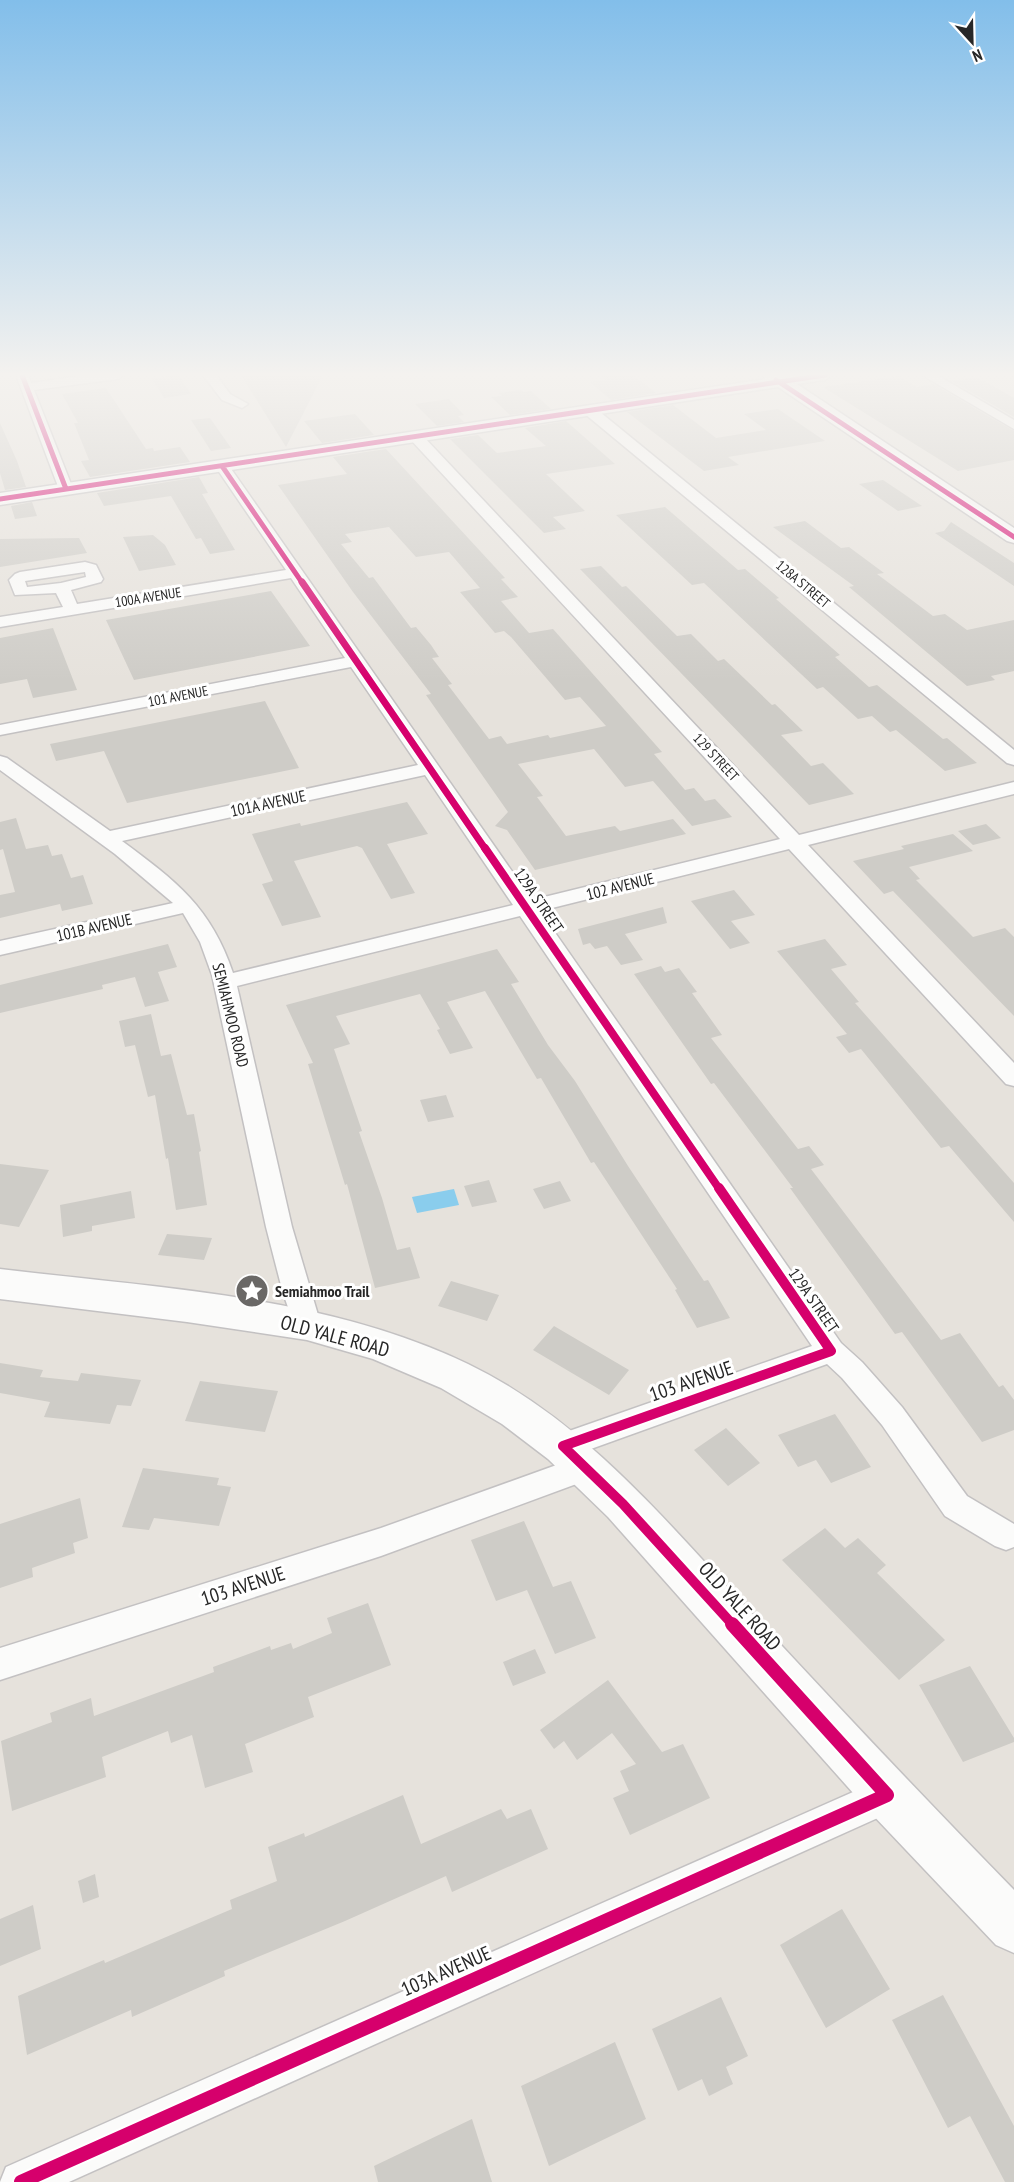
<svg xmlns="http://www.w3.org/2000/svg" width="1014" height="2182" font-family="'PT Sans Narrow',sans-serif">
  <rect width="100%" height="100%" fill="#e6e2dc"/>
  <!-- water -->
  <path fill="#8acded" d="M454 1189 459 1205 417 1213 412 1197Z"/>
  <!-- building -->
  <path fill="#ceccc7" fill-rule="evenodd" d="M178 375 191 394 164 398 152 379Z
    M241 375H323L286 447Z
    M599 375H633L656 393 611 400 590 382 605 380Z
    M899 376 917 387 933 384 1014 431V460L958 471 823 387Z
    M977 377 1014 398V417L952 381Z
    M106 388 146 449 153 448 154 451 180 447 190 462 90 477 81 461 89 460 74 423H78L62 394Z
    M521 390 524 392 531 391 551 409 510 415 491 397 502 396 499 393Z
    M449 399 464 415 458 416 464 422 437 426 415 404Z
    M673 405 716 438 766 430 744 414 778 409 825 441 728 457 739 465 704 471 627 412Z
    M355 414 374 435 322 443 304 421Z
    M210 418 231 448 211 451 191 420Z
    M566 421 615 464 546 474 585 511 553 517 566 529 544 533 450 439 478 435 497 453 546 446 525 428Z
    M0 423 17 461 26 487 5 490 0 473Z
    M386 449 505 578 501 579 518 597 501 601 529 633 553 629 662 752 654 754 685 790 694 788 705 801 715 799 732 817 692 826 653 781 625 787 594 749 518 764 543 796 537 797 566 836 615 826 620 831 673 819 686 834 535 870 507 830 495 826 508 812 426 695 431 694 353 592 278 485 347 474 333 457ZM389 527 416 557 449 552 480 588 460 592 495 633 504 631 511 637 565 700 580 697 606 726 550 738 548 735 507 744 501 736 489 739 448 685 452 684 432 658 439 657 431 645 416 627 411 628 373 577 369 578 341 544 352 542 345 534Z
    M199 477 208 493 202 494 235 550 210 554 201 538 196 539 171 496 104 506 97 493Z
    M883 480 922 506 898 511 859 484Z
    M32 502 37 516 15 519 11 506Z
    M665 507 738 570 745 569 779 598 776 599 840 655 835 657 869 687 877 685 943 739 947 738 977 763 945 771 896 730 890 732 872 716 858 719 823 687 817 689 704 583 692 585 616 515Z
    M805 521 841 548 849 547 884 573 877 574 933 616 945 614 967 630 1014 620V671L991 676 995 680 967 686 849 587 854 586 773 527Z
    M951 522 1014 563V586L935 533 944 531Z
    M153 535 165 545 176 565 139 571 123 537Z
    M79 538 87 553 0 567V539Z
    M601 566 622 587 626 586 677 636 691 634 718 661 724 659 772 705 775 704 803 731 781 735 811 766 823 763 854 794 809 805 580 569Z
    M271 591 310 646 134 680 106 620Z
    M53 628 77 690 33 698 27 679 0 684V638Z
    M265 701 299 768 127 803 104 751 56 761 50 744Z
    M407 802 428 834 387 844 415 893 391 899 362 848 357 846 294 861 321 917 282 926 262 884 273 881 252 834 300 823 301 826Z
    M16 818 26 849 48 845 52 856 62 854 71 878 83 875 93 904 62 911 60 904 0 918V895L15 892 3 849 0 850V822Z
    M986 824 1001 838 973 845 958 831Z
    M953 834 973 851 909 867 920 879 916 880 973 937 1005 928 1014 937V1016L893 891 884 894 853 861 904 849 901 846Z
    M734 890 755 915 731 921 750 943 730 949 691 901Z
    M663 907 667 923 625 934 643 960 621 965 607 946 595 949 590 943 583 945 578 929Z
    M825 939 847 965 831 969 859 1002 855 1003 1014 1183V1222L949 1146 941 1148 861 1049 849 1053 836 1037 847 1034 777 951Z
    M168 944 177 967 158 972 169 1001 145 1007 135 977 102 985 103 989 0 1013V985Z
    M497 949 519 982 511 984 548 1045 575 1081 628 1166 704 1281 708 1280 730 1318 697 1328 675 1290 677 1289 594 1162 591 1163 541 1078 537 1079 485 991 447 1002 473 1048 450 1054 437 1030 440 1029 420 994 336 1016 350 1044 334 1049 362 1131 359 1132 382 1198 397 1250 410 1247 420 1278 375 1288 347 1184 345 1185 308 1064 313 1063 286 1005Z
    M661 966 665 972 679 968 697 992 692 993 722 1035 711 1038 798 1149 809 1146 824 1165 811 1169 941 1340 960 1333 999 1387 1003 1385 1014 1400V1430L982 1442 902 1332 895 1334 790 1188H793L714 1083 711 1084 634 974Z
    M151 1014 161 1056 171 1054 187 1115 194 1114 201 1151 199 1152 207 1205 176 1210 168 1158 166 1159 155 1095 148 1097 135 1045 125 1047 119 1021Z
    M446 1095 454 1117 428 1122 420 1100Z
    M0 1164 49 1170 19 1227 0 1224Z
    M489 1180 497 1202 472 1207 464 1186Z
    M560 1181 571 1201 544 1209 533 1189Z
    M131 1191 135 1218 92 1226V1231L63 1237 60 1205Z
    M167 1234 212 1238 204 1260 158 1255Z
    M451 1281 499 1295 487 1321 438 1306Z
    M554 1326 629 1370 609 1395 533 1350Z
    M0 1363 43 1370 40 1377 78 1381 81 1373 141 1380 131 1406 117 1405 110 1424 44 1417 50 1402 0 1393Z
    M200 1381 278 1391 265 1432 185 1421Z
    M835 1414 871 1467 831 1483 816 1460 798 1467 778 1435Z
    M726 1428 760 1463 728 1486 694 1450Z
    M143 1468 219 1478 217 1485 231 1487 219 1526 154 1518 149 1530 122 1527Z
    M80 1498 88 1538 73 1543 75 1553 32 1568 33 1577 0 1588V1524Z
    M524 1521 553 1587 571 1581 596 1638 555 1654 527 1590 496 1601 471 1540Z
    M825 1528 845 1548 858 1538 886 1565 877 1573 945 1640 899 1680 782 1560Z
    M368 1603 391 1665 308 1697 314 1717 245 1744 253 1772 205 1788 192 1735 171 1743 168 1731 102 1757 106 1777 12 1811 1 1741 52 1722 50 1713 91 1698 94 1716 214 1672 213 1667 270 1646 271 1650 291 1643 293 1649 332 1633 327 1618Z
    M535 1649 546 1673 513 1686 503 1662Z
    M970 1666 1014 1738V1742L963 1762 919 1685Z
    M608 1680 662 1752 683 1744 710 1798 630 1835 613 1798 629 1791 620 1771 636 1764 612 1733 577 1760 564 1741 554 1749 540 1730Z
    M403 1795 421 1844 501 1809 507 1819 531 1809 548 1849 452 1892 446 1876 345 1921 224 1971 225 1976 132 2017 131 2010 27 2055 18 1996 104 1960 105 1963 232 1909 230 1900 277 1881 268 1847 304 1833 305 1837Z
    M95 1874 99 1897 83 1903 78 1881Z
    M33 1905 41 1949 0 1966V1919Z
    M842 1909 890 1989 826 2028 780 1945Z
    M943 1995 1014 2126V2182H1005L970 2116 948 2128 892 2020Z
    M721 1997 748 2056 726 2067 733 2084 709 2096 702 2079 678 2091 652 2029Z
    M615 2042 646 2119 549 2166 521 2086Z
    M472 2119 492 2182H378L374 2166Z"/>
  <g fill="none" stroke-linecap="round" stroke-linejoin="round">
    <!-- street casing -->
    <g stroke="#c3c1c2" stroke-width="3">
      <path id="street" d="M16 375H28L31 383 87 375H124L118 379 34 390 73 489 71 492H61L59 489Z
        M203 375H216L230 394 248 404 242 408 222 400Z
        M922 375H937L1014 420V429Z
        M590 407 595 408 1014 750V765L1007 763 585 414 584 411 585 408Z
        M416 433 421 434 799 835 1014 782V794L808 845 1014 1063V1086L1006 1084 789 849 540 911 841 1343 862 1362 902 1407 967 1496 1014 1524V1547L1006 1550 995 1546 945 1516 882 1425 842 1378 827 1364 563 1459 552 1455 548 1446 552 1437 812 1346 520 916 237 986 292 1227 321 1325 317 1333 307 1336 297 1333 283 1293 266 1227 212 975 200 942 183 913 0 955V941L173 903 115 854 0 770V756L7 758 110 831 418 765 351 667 0 735V725L345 658 291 578 0 627V617L63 607 56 593 15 595 9 580 15 574 20 572 85 562 96 565 103 579 101 582 71 590 77 604 286 570 215 466 222 462 227 463 532 900 780 839 411 440 409 437 411 434ZM85 572 86 577 61 583 27 587 25 581ZM425 775 513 905 233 973C211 907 176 881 122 841Z
        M587 1454 598 1458 602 1467 598 1476 381 1556 0 1680V1648L381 1528Z
        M887 1777 900 1782 905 1795 900 1808 69 2182H0L6 2167Z"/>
    </g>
    <!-- secondary casing -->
    <g stroke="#c3c1c2" stroke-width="3">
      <path id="secondary" d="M763 375H833L825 380 797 384 1014 528V543L1007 541 778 387 0 505V493L765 379Z
        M0 1269C157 1288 324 1295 468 1364 586 1421 669 1525 756 1618 841 1710 927 1801 1014 1890V1953L996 1945 870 1812 608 1517 548 1459 502 1424 441 1388 373 1359 307 1340 187 1322 0 1299Z"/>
    </g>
    <!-- street -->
    <use href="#street" fill="#fbfbfa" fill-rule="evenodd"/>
    <!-- secondary -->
    <use href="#secondary" fill="#fbfbfa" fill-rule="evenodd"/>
    <!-- cycleway-far4 casing -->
    <g stroke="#fff" stroke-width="8">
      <path id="cycleway-far4" d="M22 375 66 489
        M776 380 1014 537
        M222 466 303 584
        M0 499 825 375"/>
    </g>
    <!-- cycleway-far3 casing -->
    <g stroke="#fff" stroke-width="10">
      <path id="cycleway-far3" d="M302 582 486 850"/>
    </g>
    <!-- cycleway-far2 casing -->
    <g stroke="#fff" stroke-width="12">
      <path id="cycleway-far2" d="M485 848 720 1190"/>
    </g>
    <!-- cycleway-far1 casing -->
    <g stroke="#fff" stroke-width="14">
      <path id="cycleway-far1" d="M719 1188 831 1351 563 1446 623 1504 733 1625"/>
    </g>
    <!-- cycleway casing -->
    <g stroke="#fff" stroke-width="18">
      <path id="cycleway" d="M21 2182 887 1795 732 1624"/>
    </g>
    <!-- cycleway-far4 -->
    <use href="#cycleway-far4" stroke="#d6006c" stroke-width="5"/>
    <!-- cycleway-far3 -->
    <use href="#cycleway-far3" stroke="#d6006c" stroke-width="7"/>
    <!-- cycleway-far2 -->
    <use href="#cycleway-far2" stroke="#d6006c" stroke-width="8"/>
    <!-- cycleway-far1 -->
    <use href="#cycleway-far1" stroke="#d6006c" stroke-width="10"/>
    <!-- cycleway -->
    <use href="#cycleway" stroke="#d6006c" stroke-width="14"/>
  </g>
  <!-- sky -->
  <linearGradient id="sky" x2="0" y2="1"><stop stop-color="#82beea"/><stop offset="0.55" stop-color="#f4f2ef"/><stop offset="1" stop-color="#f4f2ef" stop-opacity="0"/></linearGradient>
  <rect width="1014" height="681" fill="url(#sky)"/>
  <!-- icons -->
  <defs>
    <g id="sight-disc" transform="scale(1.725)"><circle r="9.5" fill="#6a6866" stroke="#fff"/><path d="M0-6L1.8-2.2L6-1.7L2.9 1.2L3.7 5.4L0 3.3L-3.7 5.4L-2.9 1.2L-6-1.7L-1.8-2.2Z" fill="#fff"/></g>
  </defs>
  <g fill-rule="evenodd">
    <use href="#sight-disc" x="252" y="1291"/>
  </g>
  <g text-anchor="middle" stroke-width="6" stroke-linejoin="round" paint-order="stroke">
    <!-- far-street labels -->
    <g font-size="14" fill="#272727" stroke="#fff">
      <text transform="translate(803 584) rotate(40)" y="5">128A STREET</text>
      <text transform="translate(148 597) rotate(-9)" y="5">100A AVENUE</text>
      <text transform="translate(178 696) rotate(-11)" y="5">101 AVENUE</text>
      <text transform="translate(716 757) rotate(47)" y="5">129 STREET</text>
    </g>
    <!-- street labels -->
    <g font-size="16" fill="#272727" stroke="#fff">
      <text transform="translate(268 803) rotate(-12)" y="6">101A AVENUE</text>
      <text transform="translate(620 886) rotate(-14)" y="6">102 AVENUE</text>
      <text transform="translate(539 900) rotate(56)" y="6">129A STREET</text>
      <text transform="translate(94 927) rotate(-13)" y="6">101B AVENUE</text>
      <text transform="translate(231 1015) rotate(76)" y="6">SEMIAHMOO ROAD</text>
      <text transform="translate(814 1300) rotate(55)" y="6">129A STREET</text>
    </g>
    <!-- poi labels -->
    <g font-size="16" font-weight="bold" fill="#272727" stroke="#fff" text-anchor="start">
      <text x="275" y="1297">Semiahmoo Trail</text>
    </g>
    <!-- near-street labels -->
    <g font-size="20" fill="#272727" stroke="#fff">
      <text transform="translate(335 1336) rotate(15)" y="7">OLD YALE ROAD</text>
      <text transform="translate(691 1381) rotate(-19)" y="7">103 AVENUE</text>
      <text transform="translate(243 1586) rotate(-18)" y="7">103 AVENUE</text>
      <text transform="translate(740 1606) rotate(48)" y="7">OLD YALE ROAD</text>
      <text transform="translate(446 1971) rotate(-24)" y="7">103A AVENUE</text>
    </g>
  </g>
  <!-- north arrow -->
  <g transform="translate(972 42) rotate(158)" stroke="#ffffff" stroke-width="4.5" paint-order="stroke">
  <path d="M0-4.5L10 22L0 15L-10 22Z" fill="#272727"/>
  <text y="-9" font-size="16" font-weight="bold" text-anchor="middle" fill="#272727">N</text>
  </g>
</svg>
